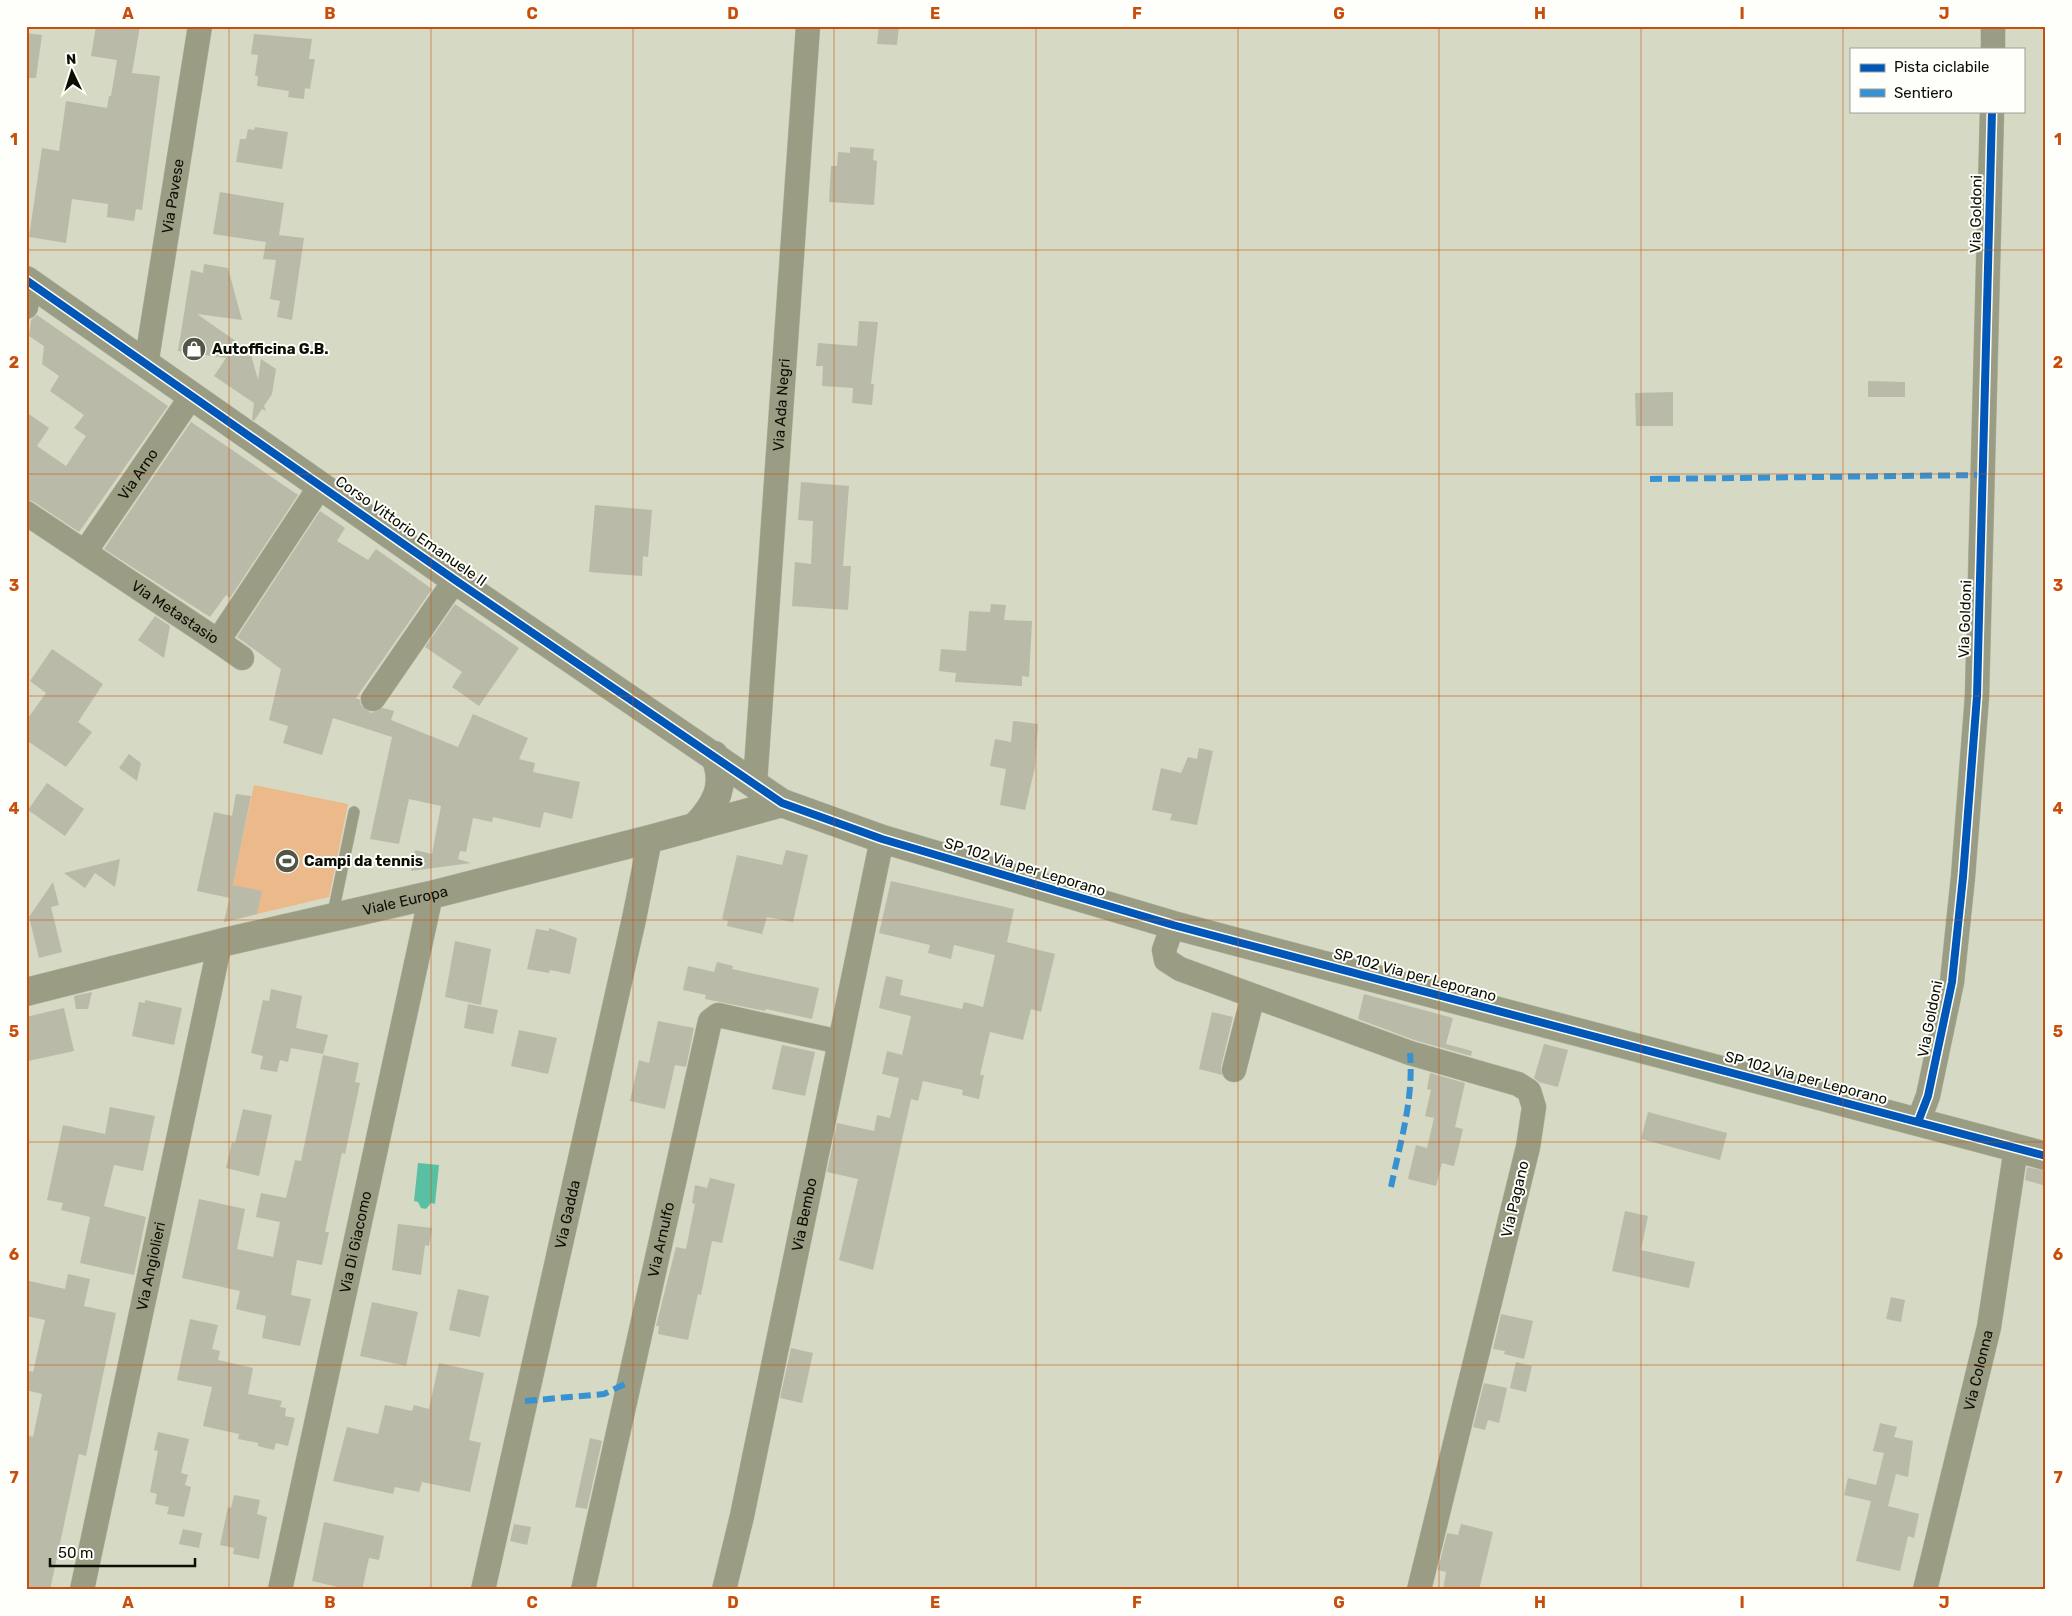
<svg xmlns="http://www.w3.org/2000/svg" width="2072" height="1616" font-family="Rubik,sans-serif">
  <rect width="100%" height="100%" fill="#d6d9c3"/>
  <!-- green -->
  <path fill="#ecb98b" d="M254 785 348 804 329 897 224 922Z"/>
  <!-- water -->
  <path fill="#59c0a4" d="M418 1163 439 1165 435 1204 431 1203 426 1209 421 1208 418 1202 414 1201Z"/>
  <!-- building -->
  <path fill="#babaa9" d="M96 26H140L132 73 160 76 142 210 136 209 134 221 107 217 108 204 72 199 66 243 29 237 42 148 59 151 66 101 107 108 109 96H111L117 60 91 56Z
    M879 26H899L897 45 877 44Z
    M26 33 42 35 36 78H26Z
    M254 34 312 39 309 59H315L310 89 305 88 304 99 288 97 289 91 257 86 258 76H255L258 55 251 54Z
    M255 127 288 132 282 169 236 162 240 139H246L248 129 254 130Z
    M850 147 874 149 873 160 877 161 874 205 829 202 831 166H837L838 152 850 153Z
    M220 192 284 203 279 235 304 238 292 320 277 317 280 301 270 299 276 260 263 259 266 242 213 234Z
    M204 264 228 268 242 320 197 314 250 351 258 380 261 359 276 369 272 394 264 406 266 411 262 409 254 421 252 419 254 403 214 376 226 358 178 351 191 270 203 273Z
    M37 315 168 406 79 532 34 502 26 499V412L49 428 37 446 66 466 86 436 74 428 84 415 50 391 59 376 42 364 44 346 29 336 31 320Z
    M859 321 878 322 871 384H874L872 405 852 403 853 388 822 386 823 366H816L818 343 857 346Z
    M1868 381 1905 382V397H1868Z
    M1673 392V426H1636L1635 393Z
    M191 422 298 495 230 598 226 595 210 617 104 549Z
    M801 482 849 486 843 566H851L848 610 792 606 795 562 811 564 813 521 798 520Z
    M595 505 652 510 648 557 643 556 642 576 589 572Z
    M320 511 345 528 337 541 368 560 376 549 432 589 356 698 360 700 361 705 371 713 383 708 394 711 391 720 458 747 473 714 528 738 519 759 535 763 533 772 580 782 572 819 544 812 540 828 493 817 492 822 473 818 466 852 460 851 458 859 471 863 411 871 415 850 432 854 441 806 409 799 399 844 370 839 392 737 333 718 322 755 283 743 288 726 269 720 281 669 237 637Z
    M455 604 519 648 479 706 452 687 462 672 425 647Z
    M991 604 1006 605 1004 620 1032 621 1029 677 1022 676V686L955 682 956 673 939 671 941 649 966 651 969 611 990 612Z
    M155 616 170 626 164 658 138 640Z
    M52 649 103 684 78 722 92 732 66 767 26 740V721L46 693 30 681Z
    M1013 721 1038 724 1035 767 1025 810 1000 805 1006 769 990 766 995 739 1011 742Z
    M1199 748 1213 751 1197 825 1170 820 1172 814 1152 810 1161 768 1181 773 1188 757 1197 759Z
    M129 754 141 763 137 781 119 768Z
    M47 783 84 809 65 836 28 810Z
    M236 794 251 796 230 898 197 891 214 812 232 816Z
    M786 850 808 855 793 922 767 917 762 934 727 926 728 921 722 919 737 855 782 865Z
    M120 859 115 887 95 873 85 888 64 873Z
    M891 881 1014 909 1007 942 1055 954 1041 1012 1031 1009 1023 1040 990 1032 980 1075H984L979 1099 962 1095 963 1090 923 1081 918 1101 911 1099 873 1270 839 1260 858 1179 827 1172 837 1123 874 1131 877 1115 890 1118 899 1078 882 1074 887 1051 902 1055 911 1016 879 1008 886 976 903 980 900 995 962 1009 964 1002 983 1007 995 955 954 945 951 959 928 953 930 945 879 933Z
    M53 882 59 905 51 907 62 952 39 958 29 917Z
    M233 885 262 891 257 914 224 922Z
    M549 928 577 938 570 974 550 970 549 973 527 969 536 929 549 931Z
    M455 941 491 949 481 1005 445 997Z
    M717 962 733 966 732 969 819 988 812 1019 766 1009 765 1011 705 999 706 995 683 990 688 966 714 972Z
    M271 989 302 996 296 1028 328 1035 323 1054 291 1048 288 1062 280 1060 277 1072 260 1069 263 1056 251 1053 263 1000 269 1001Z
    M92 992 88 1009H76L74 996Z
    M1364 994 1453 1018 1446 1044 1472 1051 1471 1056 1414 1040 1358 1019Z
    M145 1000 182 1008 174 1045 132 1036 139 1002 145 1003Z
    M468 1004 498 1010 493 1034 464 1028Z
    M64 1008 74 1051 28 1061 26 1017Z
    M1212 1012 1233 1017 1221 1067 1222 1075 1199 1069Z
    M658 1021 694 1028 686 1067 675 1065 665 1109 630 1101 639 1060 649 1063Z
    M519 1030 557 1038 548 1074 511 1066Z
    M1544 1044 1568 1050 1558 1087 1539 1082 1534 1078Z
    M782 1045 815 1052 805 1096 772 1089Z
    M323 1055 359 1063 355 1082 360 1083 345 1154 342 1153 332 1199 325 1232H329L322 1265 297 1260 291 1295 311 1299 300 1346 262 1338 266 1316 236 1309 240 1291 182 1278 199 1199 245 1209 237 1249 273 1257 280 1222 256 1217 261 1193 286 1198 295 1160 301 1161Z
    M1430 1073 1465 1083 1455 1127 1463 1129 1454 1166 1442 1163 1436 1186 1408 1179 1416 1145 1427 1148 1434 1118 1425 1116 1431 1090 1427 1089Z
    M110 1107 155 1116 143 1171 114 1165 104 1206 146 1217 134 1275 80 1263 90 1217 61 1210 63 1203 47 1200 63 1125 105 1134Z
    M243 1109 272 1115 259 1176 226 1168 232 1142 235 1143Z
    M1648 1112 1727 1133 1720 1160 1641 1139Z
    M2027 1167 2046 1171V1186L2025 1180Z
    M710 1178 735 1184 722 1243 712 1241 701 1295 698 1294 688 1340 658 1334 659 1326H656L676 1247 686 1249 695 1204 692 1203 695 1185 707 1188Z
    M1625 1211 1648 1216 1641 1250 1695 1262 1689 1288 1612 1271Z
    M398 1224 432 1228 429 1246 425 1245 421 1275 392 1270Z
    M68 1274 90 1279 84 1306 116 1313 86 1456 79 1454 50 1590H26V1435L33 1437 42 1394 26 1390V1370L33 1372 45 1320 26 1316V1293L29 1281 65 1289Z
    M458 1289 489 1296 480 1337 449 1330Z
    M1891 1297 1905 1300 1901 1322 1886 1319Z
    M372 1302 418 1312 406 1366 360 1356Z
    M1501 1314 1533 1321 1524 1359 1504 1354 1505 1351 1493 1349Z
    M190 1319 218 1325 212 1349 220 1351 218 1360 253 1368 248 1394 282 1401 280 1407 286 1408 285 1416 295 1418 288 1446 276 1443 274 1450 258 1446V1443L238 1439 239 1434 203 1426 212 1387 177 1380Z
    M791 1348 813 1353 802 1403 780 1398Z
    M1516 1362 1532 1366 1526 1392 1510 1388Z
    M439 1363 484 1373 469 1440 481 1443 470 1492 422 1482 419 1492 395 1487 393 1494 333 1481 347 1427 378 1434 385 1405 412 1411 414 1405 429 1409Z
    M1484 1383 1507 1388 1499 1423 1488 1420 1485 1430 1473 1427Z
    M1880 1423 1897 1427 1894 1437 1913 1441 1908 1477 1896 1474 1888 1506 1919 1514 1914 1538 1908 1536 1900 1571 1856 1561 1871 1501 1844 1495 1848 1478 1876 1485 1884 1453 1873 1451Z
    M158 1432 189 1439 181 1473 188 1475 185 1485 191 1487 184 1517 167 1514 169 1507 155 1504 157 1494 150 1492 158 1451 154 1450Z
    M590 1438 602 1441 587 1509 575 1507Z
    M234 1495 260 1500 257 1514 267 1517 259 1559 233 1554 234 1548 220 1545 228 1507 231 1508Z
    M324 1522 384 1536 379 1560 369 1558 362 1590H350L312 1581Z
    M514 1524 531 1527 527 1545 510 1541Z
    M1461 1524 1493 1532 1479 1590H1443L1446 1572 1438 1570 1447 1533 1458 1535Z
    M183 1529 202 1533 199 1548 179 1544Z"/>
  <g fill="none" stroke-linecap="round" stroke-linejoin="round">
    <!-- service casing -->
    <g stroke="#b4b7a6" stroke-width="12">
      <path id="service" d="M332 918 354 812"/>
    </g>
    <!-- minor casing -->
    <g stroke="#b4b7a6" stroke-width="25">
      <g id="minor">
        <path d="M1993 49V26"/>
        <path d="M26 307 30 283"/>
        <path id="s1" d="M146 365 200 26"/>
        <path id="s2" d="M26 513 218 641 321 485"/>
        <path id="s3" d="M85 552 191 397"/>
        <path d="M218 641 242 658"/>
        <path d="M373 699 455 580"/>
        <path id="s4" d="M755 783 808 26"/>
        <path d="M1173 925 1164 950 1166 960 1180 969 1410 1053 1518 1084 1529 1091 1534 1107 1528 1147 1419 1590"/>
        <path d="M1234 1070 1253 996"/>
        <path d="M1918 1122 1928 1096 1952 982 1963 877 1977 696 1992 111"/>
        <path id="s5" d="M82 1590 220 943"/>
        <path id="s6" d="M280 1590 431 895"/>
        <path id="s7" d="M483 1590 634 919 650 839"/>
        <path id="s8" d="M583 1590 710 1021 718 1015 840 1042"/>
        <path id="s9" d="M724 1590 742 1516 882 839"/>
        <path id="s10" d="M1925 1590 1989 1327 2016 1148"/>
      </g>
    </g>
    <!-- tertiary casing -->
    <g stroke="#b4b7a6" stroke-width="29">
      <g id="tertiary">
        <path d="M26 280 455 580 782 803 882 839 1173 925 2046 1156"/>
        <path d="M695 827C715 806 728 785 714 755"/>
        <path id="s11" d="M26 992 220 943 431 895 650 839 782 803"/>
      </g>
    </g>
    <!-- service -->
    <use href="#service" stroke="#9a9d84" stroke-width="11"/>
    <!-- minor -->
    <use href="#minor" stroke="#9a9d84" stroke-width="24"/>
    <!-- tertiary -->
    <use href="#tertiary" stroke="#9a9d84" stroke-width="28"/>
    <!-- quiet -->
    <path stroke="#3892d1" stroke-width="6" stroke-dasharray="12 6" stroke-linecap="butt" d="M1650 479 1983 475
      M1391 1187C1400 1143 1414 1099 1410 1053
      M525 1401 604 1394 629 1382"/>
    <!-- cycleway casing -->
    <g stroke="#fefffb" stroke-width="11">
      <path id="cycleway" d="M26 280 455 580 782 803 882 839 1173 925 2046 1156
        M1918 1122 1928 1096 1952 982 1963 877 1977 696 1992 111"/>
    </g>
    <!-- cycleway -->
    <use href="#cycleway" stroke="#0057b8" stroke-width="8"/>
  </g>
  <!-- grid -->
  <path fill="none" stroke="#c74e0b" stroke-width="1" stroke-opacity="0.55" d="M229 26V1590M431 26V1590M633 26V1590M834 26V1590M1036 26V1590M1238 26V1590M1439 26V1590M1641 26V1590M1843 26V1590M26 250H2046M26 474H2046M26 696H2046M26 920H2046M26 1142H2046M26 1365H2046"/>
  <!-- icons -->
  <defs>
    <g id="shop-disc" transform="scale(1.25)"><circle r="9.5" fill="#535546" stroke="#fefffb"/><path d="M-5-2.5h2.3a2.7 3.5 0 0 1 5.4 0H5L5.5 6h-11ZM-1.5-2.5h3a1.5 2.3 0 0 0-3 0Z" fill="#fff"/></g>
    <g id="stadium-disc" transform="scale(1.25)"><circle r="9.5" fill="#535546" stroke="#fefffb"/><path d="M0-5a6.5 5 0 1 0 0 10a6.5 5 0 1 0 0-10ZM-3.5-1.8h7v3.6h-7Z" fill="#fff"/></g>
  </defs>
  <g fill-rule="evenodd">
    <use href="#shop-disc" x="194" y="349"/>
    <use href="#stadium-disc" x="287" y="861"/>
  </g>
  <g text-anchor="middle" stroke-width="4" stroke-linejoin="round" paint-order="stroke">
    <!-- street labels -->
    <g font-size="15" fill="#0d0e03" stroke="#fefffb">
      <text dy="5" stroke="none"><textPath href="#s1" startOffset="171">Via Pavese</textPath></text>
      <text transform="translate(1976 214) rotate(-89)" y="5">Via Goldoni</text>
      <text dy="5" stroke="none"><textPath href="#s4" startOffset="379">Via Ada Negri</textPath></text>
      <text dy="5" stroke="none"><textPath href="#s3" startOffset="94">Via Arno</textPath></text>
      <text transform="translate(411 531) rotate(35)" y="5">Corso Vittorio Emanuele II</text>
      <text dy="5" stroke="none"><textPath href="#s2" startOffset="179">Via Metastasio</textPath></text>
      <text transform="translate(1965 619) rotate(-88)" y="5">Via Goldoni</text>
      <text transform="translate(1025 867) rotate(17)" y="5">SP 102 Via per Leporano</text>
      <text dy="5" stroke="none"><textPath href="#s11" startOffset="390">Viale Europa</textPath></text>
      <text transform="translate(1415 975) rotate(15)" y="5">SP 102 Via per Leporano</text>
      <text transform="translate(1930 1019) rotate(-79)" y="5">Via Goldoni</text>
      <text transform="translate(1806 1078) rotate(15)" y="5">SP 102 Via per Leporano</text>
      <text transform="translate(1515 1199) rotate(-77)" y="5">Via Pagano</text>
      <text dy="5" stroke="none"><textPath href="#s7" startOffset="385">Via Gadda</textPath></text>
      <text dy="5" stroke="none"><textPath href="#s9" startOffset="384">Via Bembo</textPath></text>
      <text dy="5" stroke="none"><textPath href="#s8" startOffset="359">Via Arnulfo</textPath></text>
      <text dy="5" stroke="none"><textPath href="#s6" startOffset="356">Via Di Giacomo</textPath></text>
      <text dy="5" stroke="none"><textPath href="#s5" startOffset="331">Via Angiolieri</textPath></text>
      <text dy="5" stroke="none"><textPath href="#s10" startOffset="226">Via Colonna</textPath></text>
    </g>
    <!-- poi labels -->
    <g font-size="15" font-weight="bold" fill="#0d0e03" stroke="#fefffb" text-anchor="start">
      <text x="212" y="354">Autofficina G.B.</text>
      <text x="304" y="866">Campi da tennis</text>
    </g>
  </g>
  <!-- border -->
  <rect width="2072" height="1616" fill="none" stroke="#fefffb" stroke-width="55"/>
  <!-- legend -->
  <rect x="1850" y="48" width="175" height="65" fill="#fefffb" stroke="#9e9f98"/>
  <rect x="1860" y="64" width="25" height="8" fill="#0057b8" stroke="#9e9f98"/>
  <text x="1894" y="72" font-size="15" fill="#0d0e03">Pista ciclabile</text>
  <rect x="1860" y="89" width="25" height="8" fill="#3892d1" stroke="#9e9f98"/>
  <text x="1894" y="98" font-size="15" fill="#0d0e03">Sentiero</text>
  <!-- north arrow -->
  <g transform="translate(72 72) rotate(356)" stroke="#fefffb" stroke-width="4" paint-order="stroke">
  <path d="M0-4L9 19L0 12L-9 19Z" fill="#0d0e03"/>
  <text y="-8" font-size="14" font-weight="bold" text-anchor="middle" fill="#0d0e03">N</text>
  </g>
  <!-- scale -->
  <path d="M50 1558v8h145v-8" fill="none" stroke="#0d0e03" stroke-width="2.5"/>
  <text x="58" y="1558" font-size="15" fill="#0d0e03" stroke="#fefffb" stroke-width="4" paint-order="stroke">50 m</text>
  <rect x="28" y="28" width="2016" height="1560" fill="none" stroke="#c74e0b" stroke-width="2"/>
  <g font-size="16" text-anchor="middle" font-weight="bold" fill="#c74e0b">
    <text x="128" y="19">A</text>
    <text x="330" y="19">B</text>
    <text x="532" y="19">C</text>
    <text x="733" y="19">D</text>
    <text x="935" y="19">E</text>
    <text x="1137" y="19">F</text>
    <text x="1339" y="19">G</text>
    <text x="1540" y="19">H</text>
    <text x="1742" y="19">I</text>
    <text x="1944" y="19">J</text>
    <text x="14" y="145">1</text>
    <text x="2058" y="145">1</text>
    <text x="14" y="368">2</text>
    <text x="2058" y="368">2</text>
    <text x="14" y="591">3</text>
    <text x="2058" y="591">3</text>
    <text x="14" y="814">4</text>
    <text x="2058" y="814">4</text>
    <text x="14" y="1037">5</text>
    <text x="2058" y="1037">5</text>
    <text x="14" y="1260">6</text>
    <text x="2058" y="1260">6</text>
    <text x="14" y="1483">7</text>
    <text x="2058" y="1483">7</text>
    <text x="128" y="1608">A</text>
    <text x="330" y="1608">B</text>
    <text x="532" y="1608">C</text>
    <text x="733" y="1608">D</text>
    <text x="935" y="1608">E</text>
    <text x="1137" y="1608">F</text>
    <text x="1339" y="1608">G</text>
    <text x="1540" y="1608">H</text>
    <text x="1742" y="1608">I</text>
    <text x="1944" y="1608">J</text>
  </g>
</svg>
